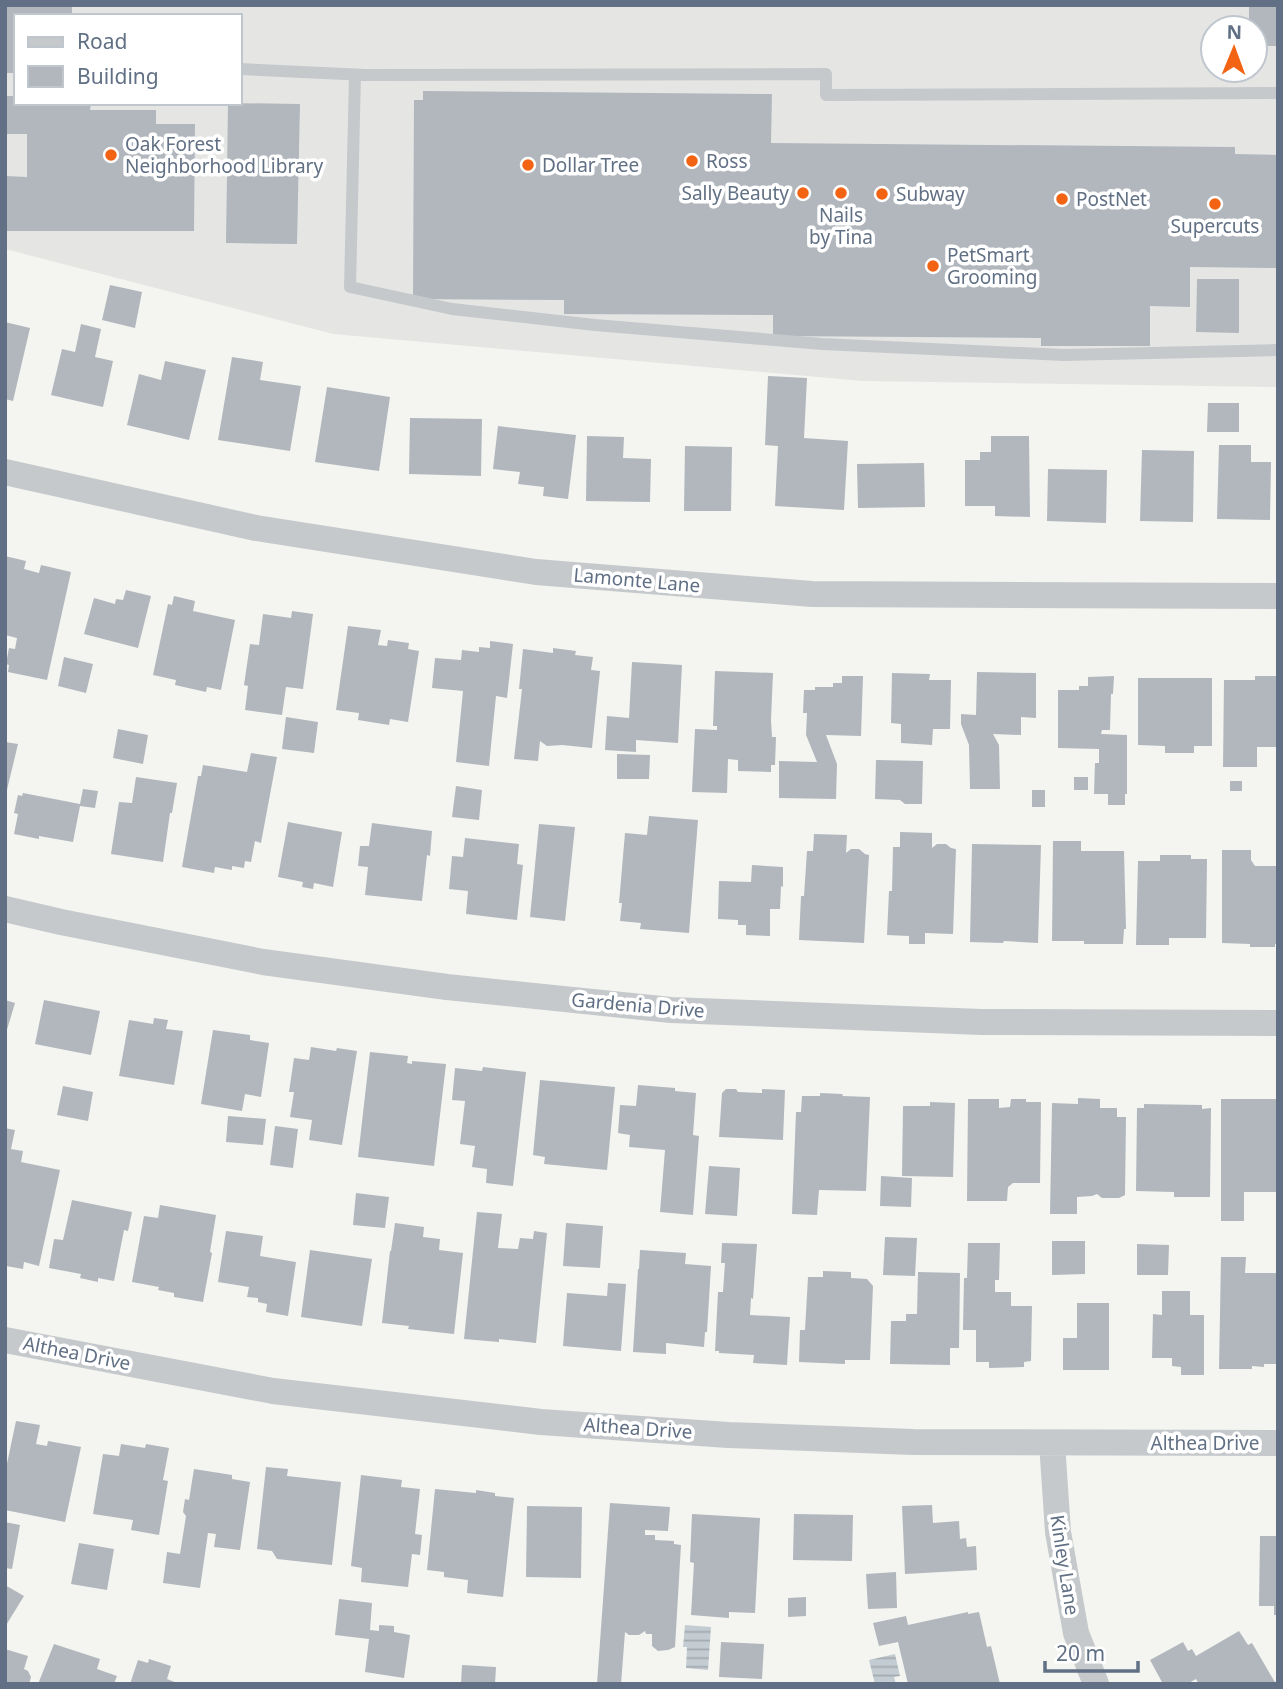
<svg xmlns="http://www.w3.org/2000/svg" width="1283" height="1689" font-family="'Noto Sans',sans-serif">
  <defs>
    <pattern id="water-rules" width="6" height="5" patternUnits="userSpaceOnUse" patternTransform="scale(1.75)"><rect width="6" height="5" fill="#c3ccd2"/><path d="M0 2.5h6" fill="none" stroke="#a2aab0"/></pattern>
  </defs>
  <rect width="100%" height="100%" fill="#f4f5f0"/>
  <!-- built -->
  <path fill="#e5e6e4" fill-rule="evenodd" d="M5 5H1278V387L862 381 333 334 5 249ZM16 16H240V103H16ZM1213 28H1255V70H1213Z"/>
  <!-- water -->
  <path fill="url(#water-rules)" d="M685 1625 711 1627 708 1670 686 1668 687 1647H683Z
    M895 1654 900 1676 894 1677 896 1684H875L869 1660Z"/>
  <!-- building -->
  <path fill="#b1b7bd" d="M5 5 72 6V16H16V73H5Z
    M1249 6H1278V46H1255V28H1249Z
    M423 91 772 94 771 143 1235 147V154L1278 155V268L1190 267V307L1150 306V346H1041V338L773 336V315L564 314V300L413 299 414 100H423Z
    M5 96H16V103L91 104 90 110H156V124H195L194 231H5V176L27 177V134H5Z
    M228 103 300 104 297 244 226 243Z
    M1197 279H1239V333L1196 332Z
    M110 285 142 292 135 328 102 320Z
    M5 322 30 328 13 401 5 399Z
    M81 324 101 329 95 357 113 361 103 407 51 395 62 349 75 352Z
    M232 357 263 362 260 380 301 386 290 451 218 440Z
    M165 361 206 370 189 440 127 425 139 374 161 380Z
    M768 376 807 378 804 438 848 441 844 510 775 506 778 446 765 445Z
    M327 387 390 397 379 471 315 462Z
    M1208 403H1239V432H1207Z
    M410 418 482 419 481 476 409 474Z
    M498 426 576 435 568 499 543 496 544 487 518 484 520 472 493 469Z
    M587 436 624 437 623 458 651 459 650 502 586 501Z
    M991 436H1029L1030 517 995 516V506H965V460H980V452H991Z
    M1219 445H1251V462H1271L1270 520 1217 519Z
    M685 446 732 447 731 511H684Z
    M1142 450 1194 451 1193 522 1140 521Z
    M924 463 925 507 858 508 857 464Z
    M1048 469 1107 470 1106 523 1047 521Z
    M5 556 26 561 24 569 39 573 41 565 71 572 47 680 8 672 9 665 6 664 9 648 15 649 17 638 5 635Z
    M126 590 151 596 138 648 84 634 94 598 115 604 116 599 123 600Z
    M174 596 195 601 193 611 235 620 221 690 207 687 206 692 175 685 176 680 153 675 168 604 172 605Z
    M292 611 313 614 303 689 286 687 282 715 245 710 248 686 244 685 250 644 259 645 263 614 291 618Z
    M348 626 381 630 378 645 387 646 388 640 409 643 408 649 419 651 408 722 390 719 389 725 358 720 359 713 336 710Z
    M490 641 513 644 507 698 496 696 489 766 456 762 463 691 432 688 435 658 461 660 462 650 479 652V647L490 648Z
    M553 648 576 651 575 655 593 657 591 670 600 671 592 748 562 745 547 746 540 741 538 761 514 759 522 689H519L523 649 553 653Z
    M64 657 93 664 86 693 58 686Z
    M632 662 682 665 678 743 636 740V752L605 750 607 716 629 718Z
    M715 671 773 673 771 720 772 737H776L775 765H771V772L738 771V760L728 759 727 793 692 792 695 729 717 730V726H713Z
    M977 672 1036 673V718L1021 717V735L993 734 999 745 1000 789H970L969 745 961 724V714L976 715Z
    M892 673 930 674 929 680H951L950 729H933L932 745 901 743V724L891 723Z
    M842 676H863L861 736 826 735 837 764 836 799 779 798V761L817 762 806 735 807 713H803L804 690H815V687H833V683H842Z
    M1114 676 1113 694H1111L1110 730H1102L1101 734 1127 735V794H1125V805H1108V794H1094L1095 763H1099V749L1058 748V690H1079V686H1088V677Z
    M1255 676H1278V747H1257V767H1223L1224 680H1255Z
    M1138 678H1212V746H1194V753H1165V746L1138 745Z
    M286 717 318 722 314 753 282 749Z
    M118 729 148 735 143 764 113 758Z
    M5 742 18 744 6 794H5Z
    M251 753 277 757 261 843 255 841 251 862 245 861 244 868 232 866V870L215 867 214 873 182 867 198 776H201L203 765 247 772Z
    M617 754 650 755 649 779H617Z
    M876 760 923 761 922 804H905L900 800 875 799Z
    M136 777 177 783 172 813H170L163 862 111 854 119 802 132 803Z
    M1074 777H1088V790H1074Z
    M1230 781H1242V791H1230Z
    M456 786 482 790 479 820 452 817Z
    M83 789 98 791 95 808 80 806 73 842 39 836V839L14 834 18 814 14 813 18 795 22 796 23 793 80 804Z
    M1032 790H1045V807H1032Z
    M649 816 698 820 689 933 640 929 641 923 620 921 622 903H619L625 833 647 835Z
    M288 822 342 832 333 887 314 883 313 889 302 887 303 882 278 877Z
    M372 823 432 831 430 856 427 855 422 901 365 895 368 867 358 866 360 846H369Z
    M539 824 575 827 565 921 530 917Z
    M900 832 932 833V848L937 844H946L951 848 956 849 953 934 925 933V944H909V936L887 935 889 891H892L893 847H900Z
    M814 834 847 835 846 853 851 849H859L865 854 869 855 864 943 799 940 801 896H804L807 851H813Z
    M465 838 519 844 517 864 523 865 517 920 466 914 468 891 449 889 452 856 463 857Z
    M1053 841H1081V851H1124L1126 929H1124L1123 944H1084V941H1052Z
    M972 844 1041 845 1038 943 1004 941 1003 943 970 942Z
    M1222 850H1251V860L1255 866H1278V944H1275V947H1250V944L1222 943Z
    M1160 855H1191V859H1207L1206 938H1169V945H1136L1138 861H1160Z
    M752 865 783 867V887L781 886 780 909H770V936L746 935V925H738V920L718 919 719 881 751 882Z
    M5 1000 15 1003 6 1033H5Z
    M44 1000 100 1011 91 1055 35 1044Z
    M154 1018 168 1020 166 1029 183 1031 174 1085 119 1076 129 1020 153 1024Z
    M213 1030 250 1035V1040L269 1043 261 1097 245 1094 242 1111 201 1104Z
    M311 1047 336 1051 337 1048 357 1051 342 1145 309 1140 312 1120 290 1117 294 1092H289L294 1058 309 1060Z
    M370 1052 408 1056 407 1063 412 1064V1061L446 1064 434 1166 358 1157Z
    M483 1067 526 1072 513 1186 486 1183 487 1169 472 1167 475 1146 460 1144 465 1101 452 1100 455 1068 482 1071Z
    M540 1080 615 1087 607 1170 544 1164 545 1157 533 1155Z
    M638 1085 675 1088V1091L696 1093 693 1135 699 1136 693 1215 660 1212 665 1150 629 1147 630 1135 618 1133 620 1105 636 1106Z
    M63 1086 93 1092 88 1121 57 1115Z
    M726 1089H736L738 1092 762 1093V1089L785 1090 783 1140 719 1137 722 1093Z
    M820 1093 842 1094 843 1096 870 1097 866 1191 819 1190 817 1215 792 1214 796 1112H801L802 1096H820Z
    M1078 1098 1100 1099V1108H1117V1117H1126L1125 1195 1119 1198H1102L1097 1194 1092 1196 1077 1197V1214H1050L1052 1103 1078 1104Z
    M968 1099H999V1108L1010 1107 1011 1099H1026V1102H1041L1040 1183H1013L1008 1187 1007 1201H967Z
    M1221 1099H1278V1192H1244V1221H1221Z
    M930 1102 955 1103 953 1177 902 1176 903 1106H930Z
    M1144 1104 1202 1105V1109L1211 1108 1210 1197H1174V1192L1136 1191 1137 1108H1144Z
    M228 1116 266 1119 263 1145 226 1142Z
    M275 1126 298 1129 293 1168 270 1165Z
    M5 1128 15 1130 11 1149 23 1151 21 1162 60 1170 39 1266 24 1262 23 1269 6 1266 7 1262 5 1261Z
    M709 1166 740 1168 737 1216 705 1214Z
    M881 1176 912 1178 911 1207 880 1206Z
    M356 1193 389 1197 385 1228 353 1225Z
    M72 1200 132 1212 128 1231 124 1230 114 1281 98 1278V1282L80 1278 81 1274 49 1268 54 1239 63 1240Z
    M160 1205 216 1215 210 1252 212 1253 203 1302 174 1297V1293L158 1290 159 1287 132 1282 144 1216 158 1218Z
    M477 1212 502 1214 498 1248 518 1249 520 1238 533 1239 534 1231 547 1233 536 1343 499 1339V1342L464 1339Z
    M395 1223 424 1227 423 1237 440 1239 439 1250 463 1253 454 1334 408 1329 409 1326 382 1323 390 1251H391Z
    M566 1223 603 1226 600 1268 563 1266Z
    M226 1231 263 1236 260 1256 296 1262 288 1316 266 1312 267 1304 258 1302V1298L247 1297 249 1287 218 1282Z
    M885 1237 917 1238 915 1276 883 1275Z
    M1052 1241H1085V1274L1052 1275Z
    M722 1243 757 1244 753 1299 751 1298 750 1315 790 1317 787 1365 753 1363 754 1355 719 1353V1351H715L718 1292H723L725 1263H721Z
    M968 1243H1000L999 1280H995V1292H1011V1306H1032L1031 1361 1024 1362V1367L989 1368V1362H976V1330H963L964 1278H967Z
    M1137 1244 1169 1245 1168 1275H1137Z
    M310 1250 372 1259 362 1326 301 1317Z
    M640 1250 686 1253 685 1264 711 1266 707 1332H705L704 1347 666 1343V1354L633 1352 638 1269H639Z
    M1221 1257H1246L1245 1273H1278V1364H1264V1367L1252 1366V1369H1219Z
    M823 1271 851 1272V1278L867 1279 873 1286 870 1360H845V1364L799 1362 800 1330H805L808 1277H823Z
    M918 1272 960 1273 959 1348H950V1365L890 1364 891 1321H906V1314H917Z
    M608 1283 626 1284 621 1351 563 1346 567 1293 607 1296Z
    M1162 1291H1190V1315H1204V1375H1181V1367L1172 1366V1358H1152L1153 1314 1162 1315Z
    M1077 1303H1109V1370H1063V1338H1077Z
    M16 1421 40 1425 36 1444 47 1446 48 1441 81 1447 65 1522 5 1510V1473Z
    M121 1444 145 1448 146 1444 169 1448 163 1480 168 1481 159 1535 131 1530 133 1520 93 1514 103 1454 119 1456Z
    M266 1467 288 1469 287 1476 341 1482 332 1565 277 1559 272 1551 257 1549Z
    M194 1469 232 1475V1479L250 1482 240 1550 214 1547 216 1534 208 1533 200 1588 163 1583 167 1552 180 1554 186 1516 183 1512 185 1499 189 1500Z
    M361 1475 402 1480 401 1487 420 1489 415 1534 422 1535 420 1555 412 1554 408 1587 361 1582 362 1568 351 1566Z
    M435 1489 476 1493V1490L495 1493V1496L514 1498 503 1597 467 1593 468 1580 444 1577V1572L427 1570Z
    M610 1503 670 1507 668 1531 645 1530V1535H655V1540L674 1541V1544L681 1545 675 1647 668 1650 658 1651 652 1646V1634H646L645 1631 639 1635H629L625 1632 621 1684H597Z
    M932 1505 933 1523 959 1521 960 1539 966 1538 967 1547 976 1546 977 1570 905 1574 902 1506Z
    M527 1506 582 1507 581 1578 526 1577Z
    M692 1514 760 1518 755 1613 729 1612V1618L691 1615 694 1563 690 1562Z
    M794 1514 853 1515 852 1561 793 1560Z
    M5 1522 20 1525 12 1569 5 1568Z
    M1260 1536H1278V1615H1274V1606H1259Z
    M79 1543 114 1549 107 1590 71 1584Z
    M896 1572 897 1608 868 1609 866 1574Z
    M5 1585 24 1596 5 1627Z
    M806 1597V1616L788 1617V1598Z
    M339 1599 372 1603 370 1630 379 1631V1625L394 1626V1632L410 1635 404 1678 365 1672 369 1639 335 1635Z
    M968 1612V1614L979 1612 987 1647 991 1646 1000 1684H908L898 1642 879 1646 873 1623 906 1616 908 1625Z
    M1239 1631 1248 1645 1252 1643 1276 1684H1199L1196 1679 1187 1684H1163L1150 1660 1183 1642 1188 1651 1192 1649 1196 1656Z
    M721 1642 764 1644 762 1679 719 1677Z
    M54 1644 100 1659 97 1669 117 1676 114 1684H38Z
    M5 1649 28 1656 24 1669 28 1671 31 1677 29 1684H5Z
    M149 1659 171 1666 167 1679 180 1684H130L138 1660 148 1663Z
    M462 1665 496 1667 495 1684H461Z"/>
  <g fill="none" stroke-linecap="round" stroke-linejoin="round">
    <!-- lane -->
    <path stroke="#c6c9cc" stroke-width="12" d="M240 69 366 75 826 74V95L1278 93
      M355 75 350 287 452 309 595 325 822 344 1064 355 1278 350"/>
    <!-- street -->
    <path stroke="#c6c9cc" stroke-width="26" d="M5 472 256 528 536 572 812 594 1278 596
      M5 909 61 922 263 962 447 987 671 1010 982 1022 1278 1023
      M5 1340 273 1391 541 1422 728 1435 913 1442 1278 1443
      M1052 1443 1058 1532 1076 1633 1096 1684"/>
  </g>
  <!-- markers -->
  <g fill="#f26413" stroke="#fff" stroke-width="2.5">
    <circle cx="111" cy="155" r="7"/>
    <circle cx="692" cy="161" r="7"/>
    <circle cx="528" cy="165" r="7"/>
    <circle cx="803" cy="193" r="7"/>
    <circle cx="841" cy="193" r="7"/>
    <circle cx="882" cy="194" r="7"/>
    <circle cx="1062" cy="199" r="7"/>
    <circle cx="1215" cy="204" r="7"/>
    <circle cx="933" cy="266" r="7"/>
  </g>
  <g text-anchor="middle" stroke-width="7" stroke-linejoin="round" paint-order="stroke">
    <!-- poi labels -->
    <g font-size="19" fill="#617084" stroke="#fff" text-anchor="start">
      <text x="125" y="151">Oak Forest<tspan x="125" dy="22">Neighborhood Library</tspan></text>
      <text x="706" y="168">Ross</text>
      <text x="542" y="172">Dollar Tree</text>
      <text x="789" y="200" text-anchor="end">Sally Beauty</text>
      <text x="896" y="201">Subway</text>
      <text x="1076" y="206">PostNet</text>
      <text x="841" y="222" text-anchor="middle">Nails<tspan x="841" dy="22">by Tina</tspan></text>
      <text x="1215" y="233" text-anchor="middle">Supercuts</text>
      <text x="947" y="262">PetSmart<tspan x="947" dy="22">Grooming</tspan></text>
    </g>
    <!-- street labels -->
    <g font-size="19" fill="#617084" stroke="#fff">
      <text transform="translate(637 580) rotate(5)" y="7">Lamonte Lane</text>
      <text transform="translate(638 1005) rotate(5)" y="7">Gardenia Drive</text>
      <text transform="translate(77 1353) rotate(11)" y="7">Althea Drive</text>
      <text transform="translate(638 1428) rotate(4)" y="7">Althea Drive</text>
      <text x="1205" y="1450">Althea Drive</text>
      <text transform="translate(1065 1565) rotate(81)" y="7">Kinley Lane</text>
    </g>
  </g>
  <!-- border -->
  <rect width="1283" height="1689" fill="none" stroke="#617084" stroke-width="14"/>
  <!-- legend -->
  <rect x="14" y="14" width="228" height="91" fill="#ffffff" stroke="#c0c6ce" stroke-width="2"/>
  <rect x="28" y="37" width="35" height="10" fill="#c6c9cc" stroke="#c0c6ce" stroke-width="2"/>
  <text x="77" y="49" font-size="21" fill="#617084">Road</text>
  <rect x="28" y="66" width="35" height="21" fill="#b1b7bd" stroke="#c0c6ce" stroke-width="2"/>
  <text x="77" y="84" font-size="21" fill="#617084">Building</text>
  <!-- north arrow -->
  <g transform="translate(1234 49) rotate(1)"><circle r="33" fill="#ffffff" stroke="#c0c6ce" stroke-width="2"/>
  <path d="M0-5L12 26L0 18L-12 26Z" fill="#f26413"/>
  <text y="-10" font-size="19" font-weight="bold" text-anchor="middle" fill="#617084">N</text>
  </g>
  <!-- scale -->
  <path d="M1045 1661v10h93v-10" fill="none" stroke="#617084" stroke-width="3.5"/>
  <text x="1056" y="1661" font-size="21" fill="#617084" stroke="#ffffff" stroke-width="5" paint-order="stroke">20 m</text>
</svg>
